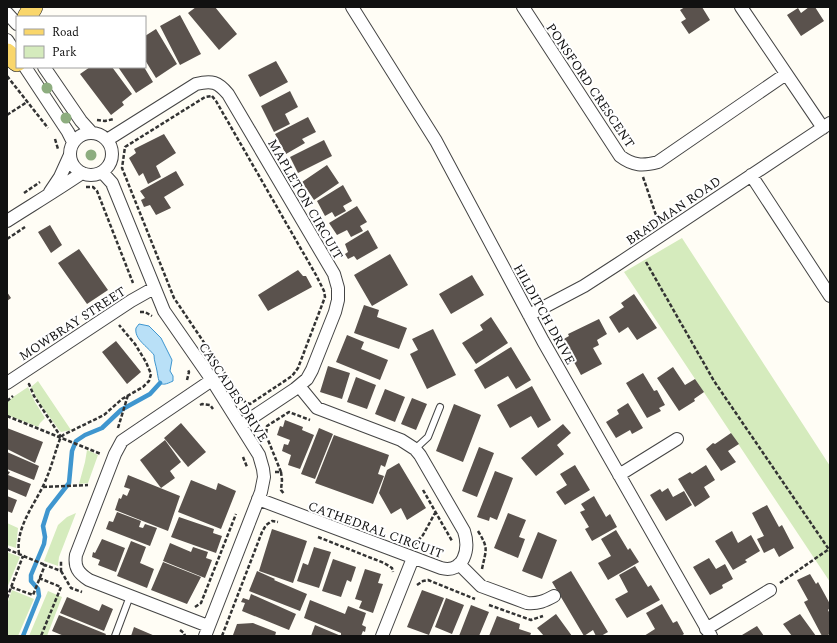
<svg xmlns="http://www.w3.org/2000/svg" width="837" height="643" font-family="Spectral,serif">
  <rect width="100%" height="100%" fill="#fffdf5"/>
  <!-- green -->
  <path fill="#d5ebbd" d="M682 238 830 466V582L624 272Z
    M38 381 71 430 61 432 59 430 38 401 31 387Z
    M28 387 35 402 45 418 40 423 38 427 7 415 8 402 13 397Z
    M87 450 98 455 88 483 79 484 85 462Z
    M76 513 59 557 58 566 44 561 58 525 67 517Z
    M7 523 18 528 16 548 7 545Z
    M7 552 20 557 7 588Z
    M12 590 34 599 18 636H7V604Z
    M48 591 62 597 47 636H29Z"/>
  <!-- water -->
  <path fill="#b9e0f7" stroke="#3f96cf" d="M139 324 149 326 161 338 172 360 170 371 173 376V381C159 388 159 383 157 371 156 365 154 361 154 355 147 346 134 339 136 328Z"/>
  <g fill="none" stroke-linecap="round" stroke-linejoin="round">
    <!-- stream -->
    <path stroke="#3f96cf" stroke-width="4.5" d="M23 636 39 596 38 589 31 581V575L44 544 45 537 43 526 48 510 69 483 72 451 76 441 85 435 102 428 121 410 150 394 160 383"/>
  </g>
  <!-- building -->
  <path fill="#5a524d" d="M196 7H215L237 34 219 50 188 13Z
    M685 7H702L710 20 689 34 681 22 686 19 680 10Z
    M809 7H815L824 21 801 36 787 15 798 8 801 13Z
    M180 15 201 54 180 65 160 26Z
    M156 29 177 64 156 78 145 60V36Z
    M276 61 288 82 260 97 248 75Z
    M90 67H112L132 94 122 102 124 105 111 115 80 74Z
    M118 67H144L153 82 136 93Z
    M290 91 298 107 285 114 290 124 274 132 261 106Z
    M308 117 316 132 302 139 305 143 286 154 275 134Z
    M164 134 176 153 156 166 161 177 148 184 143 173 139 176 129 158 136 153 134 149Z
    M324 140 332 156 298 173 290 157Z
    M327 165 339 183 314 200 302 182Z
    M176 171 184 185 164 197 171 208 156 215 150 205 144 207 141 200 145 198 140 191Z
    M343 185 352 201 343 206 346 211 335 217 332 212 325 216 317 201Z
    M357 206 367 222 360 226 363 231 351 237 347 230 337 235 329 223Z
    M50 225 62 245 51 253 38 232Z
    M368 230 378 248 357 260 354 256 348 259 345 254 348 252 345 244Z
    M79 249 108 290 87 304 58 263Z
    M390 254 408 285 372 306 354 275Z
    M298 270 303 276H306L312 287 268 311 258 295Z
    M472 275 484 295 451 314 439 294Z
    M7 292 11 298 7 301Z
    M634 294 657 328 637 340 628 327 619 333 609 317 624 307 621 303Z
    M364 305 379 310 377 317 407 328 399 349 354 333Z
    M491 317 508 343 476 364 462 343 483 330 480 325Z
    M599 319 607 334 597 340 599 345 593 348 602 364 581 375 562 340 569 336 568 334Z
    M433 329 456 375 427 389 410 354 418 350 412 339Z
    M347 335 364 342 361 349 388 360 380 380 336 362Z
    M116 341 141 372 127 384 102 352Z
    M511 347 531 380 516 389 508 376 485 389 474 370Z
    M328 366 350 373 342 399 320 392Z
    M673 367 685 385 695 379 704 392 694 399 695 401 679 411 657 378Z
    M643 373 654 391 657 390 665 405 659 408 661 411 647 418 626 383Z
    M356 377 376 385 367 409 347 402Z
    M532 386 551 420 538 428 531 416 510 428 497 405Z
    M385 389 405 397 395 422 375 414Z
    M412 398 427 404 416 430 401 424Z
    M628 403 643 428 632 434 630 430 616 438 606 422 619 414 617 410Z
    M454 404 481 415 463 462 436 451Z
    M285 420 303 427 302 430 314 435 300 469 288 465 291 455 282 451 284 444 288 445 290 440 277 435 280 426 283 427Z
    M181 423 206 452 188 467 164 438Z
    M563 424 571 433 557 445 564 454 536 476 521 458Z
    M7 428 43 442 35 463 7 449Z
    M319 428 333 434 315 479 301 474Z
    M731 433 739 444 728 451 736 462 721 471 706 449 713 443 715 444Z
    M334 435 389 455 385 467 381 465 378 474 384 476 373 504 315 483Z
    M165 440 181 462 170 471 175 478 161 488 140 460Z
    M479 447 494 453 477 497 462 491Z
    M7 452 39 466 34 480 7 469Z
    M399 463 426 508 407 520 401 508 391 514 379 493 387 470Z
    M575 465 590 490 565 505 556 492 567 485 560 474Z
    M706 465 715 480 704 487 710 497 695 507 678 479 690 472 692 474Z
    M7 471 10 472 8 475 31 484 26 497 7 489Z
    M495 471 513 478 497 520 490 517 489 521 477 517Z
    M128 475 180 496 168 531 115 510 119 498 121 499 123 494 127 496 130 489 124 487Z
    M191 480 216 490 218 483 236 491 221 529 178 512Z
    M668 488 673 497 684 491 692 505 666 521 650 495 660 489 662 492Z
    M7 496 17 500 12 513 7 511Z
    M594 496 606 517 610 514 617 527 592 541 585 529 589 527 580 512 585 510 581 504Z
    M767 505 779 527 782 525 794 548 779 557 774 548 764 553 757 539 764 536 752 513Z
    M117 512 141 521 139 527 143 528 145 524 157 528 150 546 106 529 109 521 113 522Z
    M508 513 526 520 519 537 525 539 518 558 494 548Z
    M179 517 214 529 213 533 222 536 216 553 171 537Z
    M272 529 307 541 293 583 259 571Z
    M616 530 628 550 630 548 639 562 608 580 598 563 611 556 601 539Z
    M732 531 738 543 751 535 760 551 745 560 747 562 733 570 715 541Z
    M538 532 557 540 542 579 522 571Z
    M102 539 125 548 116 572 98 565 100 560 92 557 93 552 95 553Z
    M131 541 146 547 140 563 154 569 147 588 117 576Z
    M170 543 191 552 193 547 208 552 206 558 212 560 205 578 163 561Z
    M314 547 331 552 319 588 297 581 303 563 308 565Z
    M709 558 716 569 725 564 733 579 722 585 723 588 710 595 693 567Z
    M333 559 356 567 351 582 347 580 341 597 322 591Z
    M163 562 201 577 187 604 151 590Z
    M635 566 648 587 651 585 660 600 627 618 615 599 628 592 619 575Z
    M365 569 381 574 378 583 383 584 373 613 359 608 362 601 355 599Z
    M257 571 275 579 274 580 307 594 300 611 249 591Z
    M571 571 608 632 601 636H596L593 630 584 636 552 582Z
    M810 574 816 584 818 582 830 604V608L828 610 830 614V634L826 636H822L804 602 808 600 797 580Z
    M422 590 444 598 429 635 407 627Z
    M251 594 296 614 289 630 242 611 245 603 241 602 243 598 249 600Z
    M67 597 99 611 102 604 113 609 104 631 60 613Z
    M446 598 464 605 452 634 435 627Z
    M310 600 345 614 348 606 366 613 362 625 366 627 365 632 363 631 361 636H311L315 625 341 636V633L304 618Z
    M662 604 673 623 677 621 684 634 681 636H644L655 629 646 613Z
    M471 605 489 612 479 636H459Z
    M556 614 572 636H544L537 628Z
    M800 614 816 636H792L783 624Z
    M59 615 106 634 105 636H64L52 631Z
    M497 616 520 624 519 629 531 633 530 636H489Z
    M253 623 276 632 275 636H236L233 635 237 624Z
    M757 626 764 636H742V635Z
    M134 627 155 636H131Z"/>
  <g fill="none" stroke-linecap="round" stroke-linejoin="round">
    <!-- lane casing -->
    <g stroke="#444" stroke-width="8">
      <path id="lane" d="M415 449 428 437 440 407
        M115 636 130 596"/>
    </g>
    <!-- street casing -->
    <g stroke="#444" stroke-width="14">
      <path id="street" d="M352 7 436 141 543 341 711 636
        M523 7 620 156C633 166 643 166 658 162L786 74
        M741 7 823 128
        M7 13 17 24
        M7 40 17 55
        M25 67 68 132 73 142
        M44 67 81 121 91 132
        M70 154a21 21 0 1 1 42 0a21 21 0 1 1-42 0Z
        M107 140 196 84C212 80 218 82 228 94L334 274 338 288V300L335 312 312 370 307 379 295 389 241 425
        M102 172 112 183 164 311 212 380 259 455 263 469 264 477 261 492 205 636
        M751 175 830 296
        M50 192 60 177 70 155
        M7 221C32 205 57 190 82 173
        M529 315 584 286 618 264 830 123
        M7 383 131 301 154 288
        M619 475 677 439
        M258 499 441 568C464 574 470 549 464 531L420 455 415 449 401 440 317 408 299 386
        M459 564 481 586 527 603C538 604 545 601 554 596
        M208 626 89 580C78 573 74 567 76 555L115 454 122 441 212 380
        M706 629 770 590
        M382 636 413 558"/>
    </g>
    <!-- primary casing -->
    <g stroke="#222" stroke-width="20">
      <path id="primary" d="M27 17 33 7
        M7 53 17 62"/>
    </g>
    <!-- path -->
    <path stroke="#333" stroke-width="2.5" stroke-dasharray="4 2" stroke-linecap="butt" d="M7 76 48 128
      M212 96 216 101 316 275 324 291 325 297 298 368 292 376 250 404 245 402 232 384 174 298 122 168 125 147 205 97Z
      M7 115 27 102
      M97 120 105 121 114 119
      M55 139 58 149
      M643 177 657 218 646 228
      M86 187H93L97 191 133 283
      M24 193 40 182
      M7 239 25 227
      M646 262 714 381 830 551
      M140 312H145L152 316
      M187 380 189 372 188 370
      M29 385V384L34 396 61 437
      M7 401 13 396
      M200 405 202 404 210 405 213 409
      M7 416 101 454
      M118 428 128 395
      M243 457 247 467
      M275 472H281L282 480 281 490 284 494
      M281 472 266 435 267 426 289 412 310 420
      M43 487 88 485
      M423 490 452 541
      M478 531C489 549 486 549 482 569
      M318 537 384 563 392 568 393 572
      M414 545 423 535 435 513
      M7 549 45 565
      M19 554C15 525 37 503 47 477 52 465 55 452 60 439L63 435 104 415 122 399 143 387 149 381 151 374 146 362 135 344 119 325
      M61 571 71 588 82 592
      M39 578 61 587 41 636
      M780 583 829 549
      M417 585 423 581 428 580 475 599
      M11 587 33 595 45 565 61 571V560
      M7 598 23 556
      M489 605 531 620 543 616
      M195 607 201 603 236 514
      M180 630 184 633 185 636
      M222 636 262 532 266 525 272 521 278 522"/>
    <!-- lane -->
    <use href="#lane" stroke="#fff" stroke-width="6"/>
    <!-- street -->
    <use href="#street" stroke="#fff" stroke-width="12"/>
    <!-- primary -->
    <use href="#primary" stroke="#f9d66b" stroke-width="19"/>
  </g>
  <!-- trees -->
  <g fill="#8dad7f">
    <circle cx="47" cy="88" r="5.5"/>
    <circle cx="66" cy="118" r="5.5"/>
    <circle cx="91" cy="155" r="5.5"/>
  </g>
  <g text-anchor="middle" stroke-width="4" stroke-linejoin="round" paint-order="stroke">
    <!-- street labels -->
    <g font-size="13" fill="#111" stroke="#fff">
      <text transform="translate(591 85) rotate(56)" y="5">PONSFORD CRESCENT</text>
      <text transform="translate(306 199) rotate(60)" y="5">MAPLETON CIRCUIT</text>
      <text transform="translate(673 210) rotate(-34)" y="5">BRADMAN ROAD</text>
      <text transform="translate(545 314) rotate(61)" y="5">HILDITCH DRIVE</text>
      <text transform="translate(72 323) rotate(-33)" y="5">MOWBRAY STREET</text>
      <text transform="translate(234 392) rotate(57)" y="5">CASCADES DRIVE</text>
      <text transform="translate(376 529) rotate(20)" y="5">CATHEDRAL CIRCUIT</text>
    </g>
  </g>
  <!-- border -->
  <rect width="837" height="643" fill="none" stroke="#111111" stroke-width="16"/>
  <!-- legend -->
  <rect x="16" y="16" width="130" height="52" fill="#ffffff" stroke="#a0a0a0"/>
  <rect x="24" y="29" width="20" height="6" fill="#f9d66b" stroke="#a0a0a0"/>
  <text x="52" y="36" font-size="12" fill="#111111">Road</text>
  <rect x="24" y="46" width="20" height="12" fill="#d5ebbd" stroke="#a0a0a0"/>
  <text x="52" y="56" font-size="12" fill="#111111">Park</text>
</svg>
